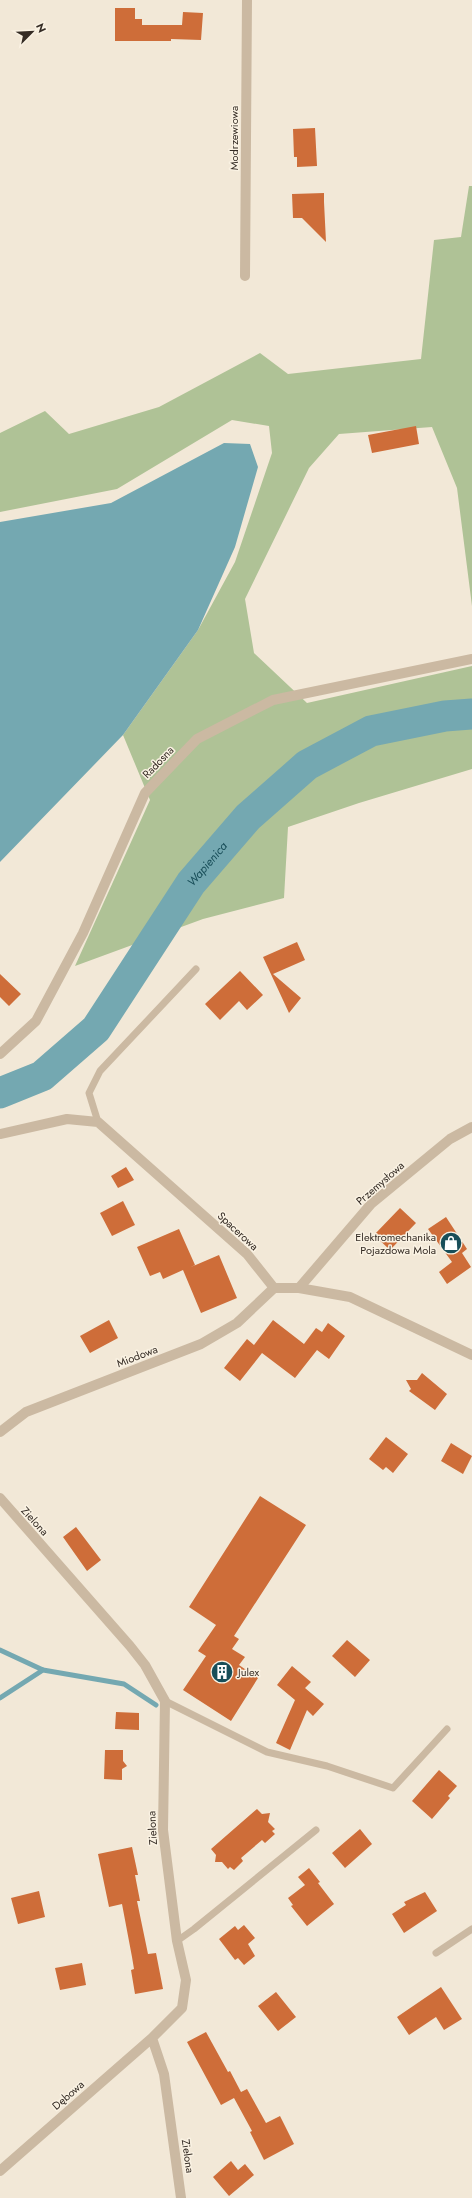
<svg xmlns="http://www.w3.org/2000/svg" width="472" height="2198" font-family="Jost,sans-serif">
  <rect width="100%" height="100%" fill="#f2e8d7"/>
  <!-- green -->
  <path fill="#afc296" d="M469 186H472V606L457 488 432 427 339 434 309 468 245 599 254 653 307 703 472 666V769L359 803 288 827 284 898 203 919 75 966 150 800 123 735 198 630 235 562 272 453 269 426 232 420 117 489 0 512V433L45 411 69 434 159 407 260 353 288 374 421 359 434 240 461 237Z"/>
  <!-- water -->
  <path fill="#74a8b1" d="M224 443 250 444 258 467 235 547 198 630 123 735 0 862V522L111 503Z"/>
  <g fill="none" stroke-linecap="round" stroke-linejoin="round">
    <!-- stream -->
    <path stroke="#74a8b1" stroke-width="5" d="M0 1650 43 1670 124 1684 156 1705
      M0 1698 43 1670"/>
    <!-- river -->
    <path stroke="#74a8b1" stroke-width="31" id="s1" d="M0 1093 42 1076 96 1029 191 883 248 817 307 765 371 731 445 716 472 714"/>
  </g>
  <!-- building -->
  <path fill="#ce6d39" d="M115 8H135V19H142V25H182L183 12 203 13 201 40 171 39V41H115Z
    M315 128 317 166 297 167V157H294L293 129Z
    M324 193V202L326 242 302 218H293L292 194Z
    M416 426 419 444 372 453 368 435Z
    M297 942 305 960 273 974 301 998 289 1013 263 957Z
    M240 971 263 995 247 1010 239 1001 220 1020 205 1004Z
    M0 974 21 994 9 1006 0 997Z
    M126 1167 134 1180 118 1188 111 1176Z
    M123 1201 135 1225 112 1236 100 1213Z
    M400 1208 416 1223 390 1250 374 1235Z
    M446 1217 467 1249 462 1253 471 1267 447 1284 439 1272 452 1262 428 1229Z
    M179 1229 195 1265 191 1267 219 1255 237 1298 201 1313 183 1270 163 1279 160 1272 150 1276 137 1247Z
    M109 1320 118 1338 90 1353 80 1336Z
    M273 1320 304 1344 316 1328 322 1332 328 1323 345 1336 329 1359 317 1350 295 1378 262 1353 240 1381 224 1368 247 1339 254 1345Z
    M422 1373 447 1394 435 1410 409 1391 411 1389 406 1380H417Z
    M386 1437 408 1454 393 1473 386 1467 383 1470 369 1459Z
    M451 1443 472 1456 463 1474 441 1461Z
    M260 1496 306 1525 234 1636 239 1639 232 1649 245 1657 239 1665 258 1678 231 1721 183 1690 206 1656 198 1651 216 1625 189 1607Z
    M76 1527 101 1560 87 1571 63 1537Z
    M347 1640 370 1660 355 1677 332 1656Z
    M292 1666 311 1682 305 1688 324 1704 313 1716 307 1710 290 1750 276 1743 295 1700 277 1685Z
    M116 1712 139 1713V1730L115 1729Z
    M105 1750H123V1761L127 1766 122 1769V1780L104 1779Z
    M439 1770 457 1786 448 1796 450 1798 432 1819 412 1801Z
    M257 1809 262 1814 270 1813 268 1822 275 1829 272 1831 275 1834 265 1843 262 1840 241 1858 243 1861 234 1870 230 1867 228 1869 222 1862H215L216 1855 211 1849Z
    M360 1829 372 1844 345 1868 332 1853Z
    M132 1847 138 1875H135L140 1901H137L148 1954 156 1953 163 1989 135 1994 131 1970 134 1969 132 1957 122 1904 109 1907 98 1854Z
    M309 1868 320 1882 318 1883 334 1904 307 1926 291 1906 293 1905 288 1898 305 1885 298 1877Z
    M39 1891 45 1917 18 1924 11 1898Z
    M425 1892 437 1911 404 1933 392 1914 406 1905 404 1902Z
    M244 1925 255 1938 248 1944 255 1956 244 1965 238 1958 235 1960 219 1939 235 1926 238 1930Z
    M82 1963 86 1985 60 1990 55 1968Z
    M441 1987 462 2019 444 2030 436 2017 409 2035 397 2017Z
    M276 1992 296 2017 278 2031 258 2006Z
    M206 2032 228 2072 230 2071 241 2092 247 2089 266 2123 280 2116 294 2144 264 2160 250 2132 252 2131 234 2098 221 2105 187 2042Z
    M231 2161 238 2170 245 2164 254 2175 229 2196 213 2177Z"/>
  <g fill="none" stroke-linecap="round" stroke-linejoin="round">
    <!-- lane -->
    <path stroke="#cbb9a2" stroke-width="7" d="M98 1122 89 1093 100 1071 196 969
      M165 1701 267 1752 327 1766 393 1788 447 1729
      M177 1941 194 1929 316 1830
      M436 1953 472 1929"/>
    <!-- street -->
    <path stroke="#cbb9a2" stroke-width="10" d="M245 276 247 0
      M0 1054 36 1021 83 933 145 793 197 739 273 700 472 659
      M0 1134 67 1119 98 1122 247 1254 274 1288H299L350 1297 472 1355
      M299 1288 371 1204 450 1139 472 1127
      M0 1432 26 1412 201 1344 237 1323 274 1288
      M0 1498 130 1646 145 1665 165 1701 163 1830 177 1941 186 1980 182 2008 152 2038 164 2074 181 2198
      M0 2171 152 2038"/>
  </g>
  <!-- icons -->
  <defs>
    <g id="shop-disc" transform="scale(1.15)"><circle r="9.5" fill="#184e59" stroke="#faf2e3"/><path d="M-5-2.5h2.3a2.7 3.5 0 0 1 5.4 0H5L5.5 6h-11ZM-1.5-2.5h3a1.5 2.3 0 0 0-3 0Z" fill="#fff"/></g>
    <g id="building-disc" transform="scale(1.15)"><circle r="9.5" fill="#184e59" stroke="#faf2e3"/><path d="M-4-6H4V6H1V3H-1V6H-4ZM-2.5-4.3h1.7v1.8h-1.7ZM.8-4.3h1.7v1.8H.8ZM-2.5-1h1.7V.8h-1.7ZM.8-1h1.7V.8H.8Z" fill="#fff"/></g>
  </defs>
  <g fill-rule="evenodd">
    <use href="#shop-disc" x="451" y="1243"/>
    <use href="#building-disc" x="222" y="1672"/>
  </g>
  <g text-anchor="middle" stroke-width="3" stroke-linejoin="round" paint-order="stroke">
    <!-- street labels -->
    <g font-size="11" fill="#352c25" stroke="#faf2e3">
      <text transform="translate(234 138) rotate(-90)" y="4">Modrzewiowa</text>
      <text transform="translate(158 762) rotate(-46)" y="4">Radosna</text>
      <text transform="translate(380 1183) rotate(-41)" y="4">Przemysłowa</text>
      <text transform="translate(238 1231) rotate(43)" y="4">Spacerowa</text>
      <text transform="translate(137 1356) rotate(-21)" y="4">Miodowa</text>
      <text transform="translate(35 1521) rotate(48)" y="4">Zielona</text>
      <text transform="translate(152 1828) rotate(-93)" y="4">Zielona</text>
      <text transform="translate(68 2095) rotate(-41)" y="4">Dębowa</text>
      <text transform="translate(188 2156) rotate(82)" y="4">Zielona</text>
    </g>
    <!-- poi labels -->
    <g font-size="11" fill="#352c25" stroke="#faf2e3" text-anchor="end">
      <text x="436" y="1241">Elektromechanika<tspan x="436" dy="13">Pojazdowa Mola</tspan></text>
      <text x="238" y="1676" text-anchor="start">Julex</text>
    </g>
    <!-- water labels -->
    <g font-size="12" font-style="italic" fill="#184e59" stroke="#faf2e3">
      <text dy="4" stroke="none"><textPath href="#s1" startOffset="316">Wapienica</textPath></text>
    </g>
  </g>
  <!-- north arrow -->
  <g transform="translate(32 32) rotate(66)" stroke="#faf2e3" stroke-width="3" paint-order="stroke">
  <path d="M0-3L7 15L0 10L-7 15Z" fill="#352c25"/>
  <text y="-6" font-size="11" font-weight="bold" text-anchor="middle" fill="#352c25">N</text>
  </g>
</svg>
